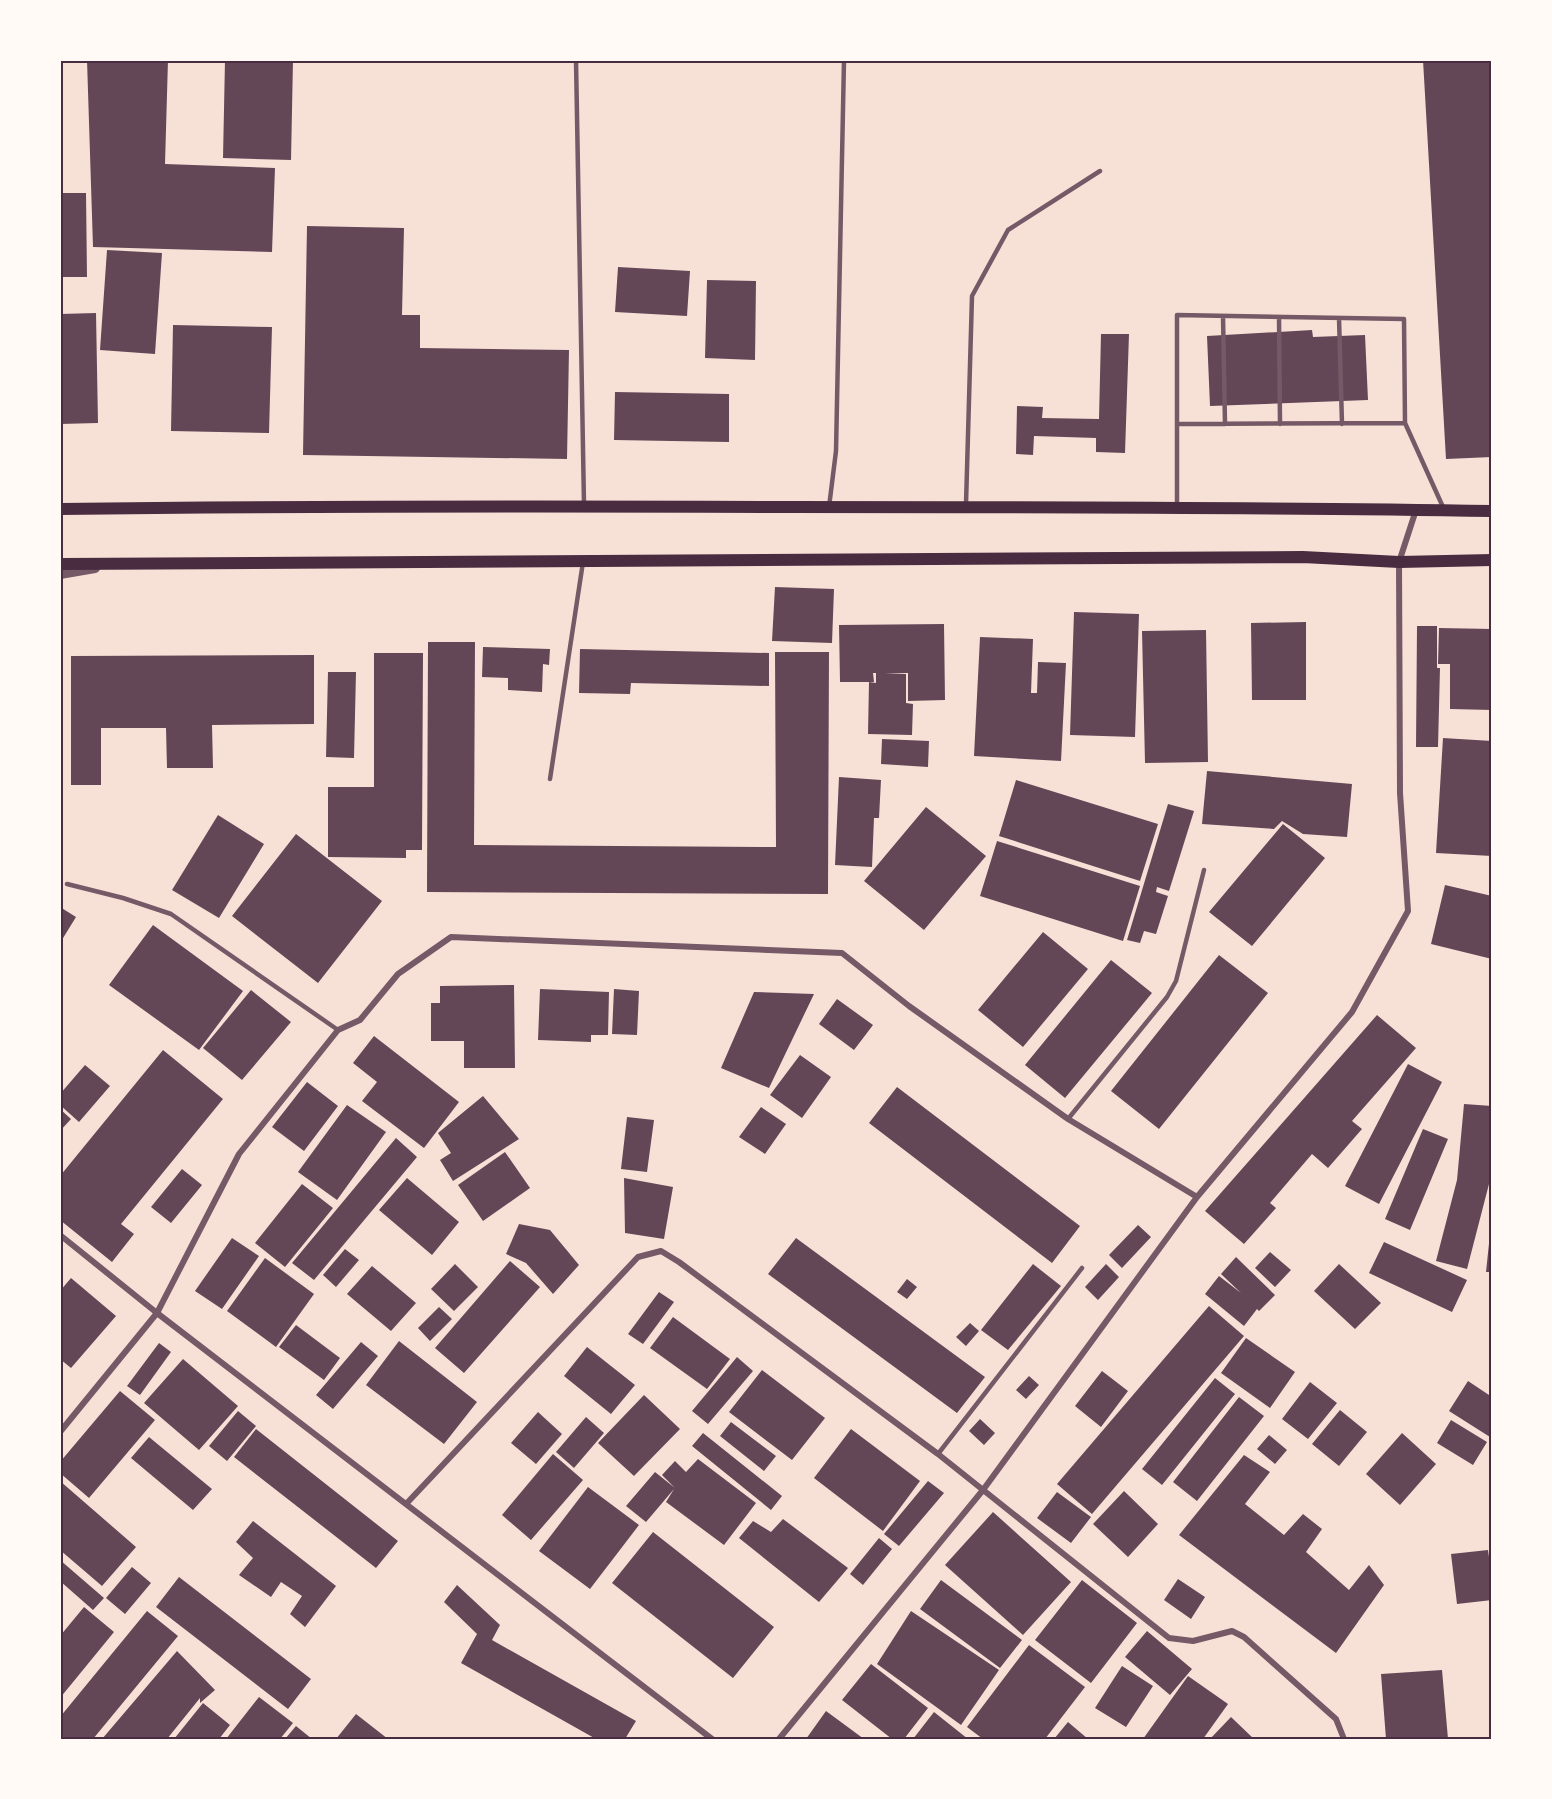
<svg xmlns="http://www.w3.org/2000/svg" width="1552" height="1799" font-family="Figtree,sans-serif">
  <rect width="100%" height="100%" fill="#f7e1d7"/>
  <!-- building -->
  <path fill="#644757" d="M87 60H168L165 164 275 168 272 252 93 247Z
    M225 60H293L291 160 223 158Z
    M1423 60H1492V457L1446 459Z
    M60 193H86L87 277H60Z
    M307 226 404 228 402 315H420V348L569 350 567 459 303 455Z
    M107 250 162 253 155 354 100 350Z
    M618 267 690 271 687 316 615 312Z
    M707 280 756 281 755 360 705 358Z
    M96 313 98 423 60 424V314Z
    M173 325 272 327 269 433 171 431Z
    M1312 330 1313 337 1365 335 1368 400 1210 406 1207 336Z
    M1101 334H1129L1125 453 1096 452V438L1034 436 1033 455 1016 454 1017 406 1043 407 1042 418 1099 419Z
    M615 392 729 394V442L614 440Z
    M775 587 834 589 832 643 772 641Z
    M1074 612 1139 614 1135 737 1070 735Z
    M1306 622V700H1252L1251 623Z
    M944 624 945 700 908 701V673H885L906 674V703L913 704 912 735 868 734 869 682 876 683V673H873L874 682H840L839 625Z
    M1417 626H1437V668H1440L1438 747H1416Z
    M1439 628 1492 629V710L1450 709V664H1438Z
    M1206 630 1208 762 1145 763 1142 631Z
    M980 637 1033 639 1031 693H1037L1038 662 1066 663 1061 761 974 756Z
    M428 642H475L474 845 776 847 775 652H829L828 894 427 892Z
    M483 647 550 649 549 665 543 664 542 692 508 690V678L482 677Z
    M580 649 769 653V686L631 683 630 694 579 693Z
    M374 653H423L422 850H406V858L328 857V787H374Z
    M314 655V724L212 725 213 768H167L166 728H101V785H71V656Z
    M328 672H356L354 758 326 757Z
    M1443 738 1492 741V856L1436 853Z
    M882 739 929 741 928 767 881 764Z
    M1207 771 1352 784 1347 837 1303 834 1282 821 1274 829 1202 824Z
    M839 777 881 780 879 818H874L872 867 835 865Z
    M1016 780 1158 824 1140 881 999 836Z
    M1168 804 1194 811 1169 891 1157 887 1156 892 1168 896 1156 934 1144 931 1140 943 1127 940Z
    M926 807 986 856 924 930 864 881Z
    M218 815 264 844 219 918 172 890Z
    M1283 824 1325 858 1252 946 1209 912Z
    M296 834 382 901 318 983 232 916Z
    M997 841 1140 886 1123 941 980 896Z
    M1445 885 1492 896V959L1431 944Z
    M60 907 76 917 60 943Z
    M153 925 243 991 199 1050 109 985Z
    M1043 932 1088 969 1023 1047 978 1010Z
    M1219 955 1268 993 1159 1129 1111 1091Z
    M1111 960 1152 993 1065 1098 1025 1065Z
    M514 985 515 1068H464V1041H431V1003H440V986Z
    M540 989 609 992 608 1035H591V1042L538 1040Z
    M614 989 639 991 637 1035 612 1034Z
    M251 990 291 1022 242 1080 203 1048Z
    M754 992 814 994 769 1088 721 1068Z
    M837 999 873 1025 854 1050 819 1024Z
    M1377 1015 1416 1048 1352 1121 1362 1129 1328 1168 1312 1154 1270 1203 1276 1208 1244 1244 1205 1211Z
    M374 1036 459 1102 424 1148 362 1101 377 1082 353 1063Z
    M163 1050 223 1099 121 1224 134 1234 112 1262 60 1220V1176Z
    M800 1055 831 1077 802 1118 770 1095Z
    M1408 1064 1442 1082 1379 1204 1345 1186Z
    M85 1065 110 1086 79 1122 60 1105V1094Z
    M307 1082 338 1106 304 1151 272 1127Z
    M897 1087 1080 1226 1052 1263 869 1123Z
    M483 1096 519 1139 453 1181 440 1160 451 1153 438 1133Z
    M1464 1104 1492 1106V1184H1489L1467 1269 1436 1261 1457 1180Z
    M347 1105 386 1132 337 1200 298 1172Z
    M761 1107 786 1124 765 1154 739 1137Z
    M60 1109 71 1119 60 1131Z
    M627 1117 654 1120 647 1172 621 1169Z
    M1423 1129 1448 1139 1410 1230 1385 1219Z
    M396 1138 417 1157 314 1280 292 1263Z
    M505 1152 530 1188 483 1221 458 1185Z
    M182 1169 202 1185 171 1223 151 1207Z
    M407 1178 459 1222 432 1255 379 1210Z
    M624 1178 673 1187 664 1239 625 1233Z
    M302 1184 333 1208 285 1267 255 1243Z
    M519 1224 550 1230 579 1265 553 1294 526 1263 506 1254Z
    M1138 1225 1151 1237 1122 1268 1109 1255Z
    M1490 1234H1492V1272H1486Z
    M232 1238 259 1256 222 1309 195 1291Z
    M796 1238 985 1377 957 1413 768 1274Z
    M1384 1242 1467 1280 1452 1312 1369 1273Z
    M345 1249 359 1260 336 1287 323 1275Z
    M1270 1252 1291 1270 1275 1287 1255 1268Z
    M1236 1257 1275 1295 1259 1311 1257 1309 1244 1326 1205 1294 1219 1276 1241 1293 1221 1274Z
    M265 1258 314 1294 276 1347 227 1311Z
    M510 1261 540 1287 464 1373 435 1348Z
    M455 1264 478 1287 454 1311 431 1289Z
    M1033 1264 1061 1286 1008 1350 981 1330Z
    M1106 1264 1119 1277 1098 1300 1085 1287Z
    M1339 1264 1381 1303 1355 1329 1314 1291Z
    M372 1266 416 1303 391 1331 347 1294Z
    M71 1278 116 1316 71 1368 60 1359V1291Z
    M907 1279 917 1287 907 1299 897 1292Z
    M659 1292 674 1302 643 1344 628 1334Z
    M1209 1306 1244 1336 1092 1514 1057 1484Z
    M439 1307 452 1319 430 1341 418 1328Z
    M673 1317 730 1359 707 1389 650 1348Z
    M970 1323 979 1331 966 1346 956 1337Z
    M296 1325 340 1358 324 1380 279 1347Z
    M1246 1338 1295 1372 1270 1408 1221 1373Z
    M399 1341 477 1402 444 1444 366 1385Z
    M361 1342 378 1356 333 1409 316 1395Z
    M159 1343 171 1352 140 1395 127 1386Z
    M587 1347 635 1385 611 1414 564 1376Z
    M737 1357 753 1371 708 1424 692 1411Z
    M183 1359 238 1406 199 1450 144 1403Z
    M762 1370 825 1418 792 1460 729 1412Z
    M1102 1371 1128 1391 1101 1427 1075 1406Z
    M1029 1376 1039 1385 1026 1399 1016 1390Z
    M1215 1378 1235 1394 1162 1485 1142 1469Z
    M1468 1381 1492 1397V1434L1490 1437 1449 1411Z
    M1310 1382 1337 1403 1308 1439 1282 1419Z
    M120 1391 155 1420 89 1498 60 1473V1462Z
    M644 1395 680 1429 634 1476 598 1443Z
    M1239 1397 1264 1416 1197 1501 1173 1482Z
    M1340 1410 1367 1432 1339 1466 1312 1444Z
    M238 1411 256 1426 227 1461 209 1446Z
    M538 1412 562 1434 536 1464 511 1443Z
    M586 1417 604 1433 574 1468 556 1452Z
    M980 1419 995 1433 984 1445 969 1431Z
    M1451 1420 1487 1442 1473 1465 1437 1443Z
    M731 1422 776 1456 764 1471 720 1436Z
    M256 1429 398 1541 376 1568 234 1457Z
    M851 1429 920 1481 883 1531 814 1478Z
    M703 1433 782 1496 771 1510 692 1446Z
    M1402 1433 1436 1464 1400 1505 1366 1474Z
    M1269 1435 1287 1450 1275 1464 1257 1449Z
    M149 1437 212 1489 193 1510 131 1458Z
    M553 1454 583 1480 531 1540 502 1515Z
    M1244 1455 1270 1472 1245 1504 1284 1535 1303 1514 1322 1529 1306 1552 1349 1590 1369 1565 1384 1585 1336 1653 1179 1535Z
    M698 1459 756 1503 724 1545 666 1502 674 1489 646 1522 626 1506 655 1472 675 1488 662 1475 675 1461 686 1472Z
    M60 1481 136 1547 102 1586 60 1550Z
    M928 1481 944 1493 899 1546 884 1534Z
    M588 1487 639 1525 590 1589 539 1551Z
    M1124 1491 1158 1524 1128 1557 1093 1524Z
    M1057 1492 1091 1517 1071 1543 1037 1518Z
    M993 1512 1071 1582 1023 1635 945 1565Z
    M783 1519 848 1568 819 1602 739 1538 753 1521 771 1532Z
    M253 1521 336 1586 305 1627 290 1614 302 1596 281 1582 271 1597 239 1575 253 1558 236 1542Z
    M653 1532 774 1627 733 1678 612 1583Z
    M879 1538 892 1549 863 1585 850 1574Z
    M1488 1550 1492 1578V1600L1457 1604 1451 1554Z
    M60 1560 104 1598 93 1610 60 1581Z
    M132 1567 151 1583 125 1614 106 1598Z
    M179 1577 311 1679 288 1709 156 1607Z
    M1178 1579 1205 1597 1191 1619 1164 1600Z
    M941 1580 1022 1640 1000 1668 920 1609Z
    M1082 1580 1137 1623 1091 1683 1035 1640Z
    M457 1585 500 1625 492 1640 636 1721 625 1739H596L461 1663 477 1634 444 1602Z
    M84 1607 114 1632 60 1698V1636Z
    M147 1611 178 1636 93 1739H60V1717Z
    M911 1611 999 1670 961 1725 877 1664Z
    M1147 1631 1192 1669 1170 1695 1125 1657Z
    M1029 1645 1085 1687 1045 1739H983L967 1727Z
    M177 1651 215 1690 200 1703V1698L167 1739H102Z
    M871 1664 928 1708 904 1739H892L842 1700Z
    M1122 1666 1153 1686 1126 1727 1095 1708Z
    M1442 1670 1448 1739H1386L1381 1674Z
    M1188 1676 1228 1704 1203 1739H1143Z
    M259 1697 293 1723 280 1739H226Z
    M203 1703 230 1725 219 1739H174Z
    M826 1711 864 1739H806Z
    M934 1712 968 1739H913Z
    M356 1714 388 1739H336Z
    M1231 1717 1254 1739H1210Z
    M1068 1722 1088 1739H1054Z
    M296 1726 312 1739H285Z"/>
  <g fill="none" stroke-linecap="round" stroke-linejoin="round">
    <!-- service -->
    <path stroke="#755966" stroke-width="4.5" d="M576 60 584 504
      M1223 316 1225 424
      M1279 317 1280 424
      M1339 318 1342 424
      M1177 424 1405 423
      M966 504 972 296 1008 230 1100 171
      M829 507 836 451 844 60
      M1177 507V315L1404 319 1405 423 1443 507
      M550 779 583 562
      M67 884 123 898 171 914 338 1030
      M1068 1119 1167 997 1176 981 1204 870
      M938 1454 1082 1268"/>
    <!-- minor -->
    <path stroke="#755966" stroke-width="6" d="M60 1235 157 1313 712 1739
      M60 1432 157 1313 239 1154 338 1030 360 1020 398 974 451 937 842 953 909 1006 1068 1119 1197 1197
      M407 1503 638 1257 661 1251 679 1262 938 1454 1169 1638 1193 1641 1232 1631 1244 1637 1336 1719 1344 1739
      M779 1739 983 1490 1197 1197 1352 1012 1408 911 1400 793 1399 562 1416 510"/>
    <!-- tertiary -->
    <path stroke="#755966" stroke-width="10" d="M60 574 95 568"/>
    <!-- secondary -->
    <path stroke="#4a2c40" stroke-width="12" d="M60 509C302 506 545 506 787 507 1022 507 1257 507 1492 511
      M60 564 1303 557 1399 562 1492 560"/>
  </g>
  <!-- border -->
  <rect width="1552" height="1799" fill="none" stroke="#fffaf5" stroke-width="123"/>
  <rect x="62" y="62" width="1428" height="1676" fill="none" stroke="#4a2c40" stroke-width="2"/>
</svg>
